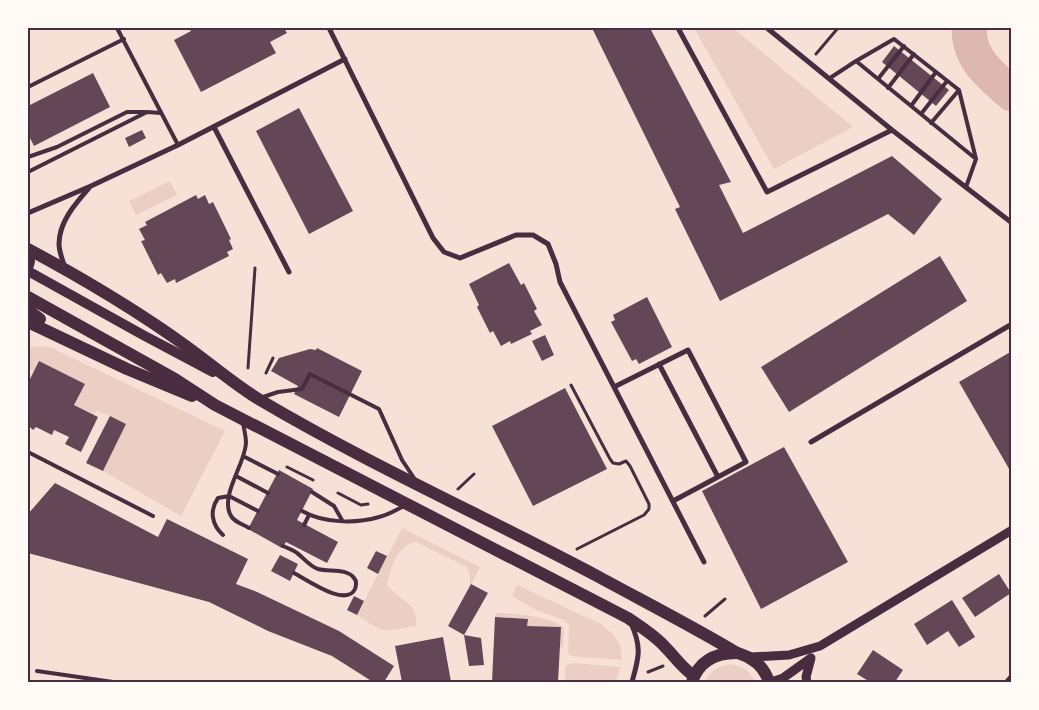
<svg xmlns="http://www.w3.org/2000/svg" width="1039" height="710" font-family="Karla,sans-serif">
  <rect width="100%" height="100%" fill="#f7e1d7"/>
  <!-- green -->
  <path fill="#ebcfc5" d="M694 28H733L853 127 774 169Z
    M170 181 177 195 136 215 129 201Z
    M44 346 54 349 225 431 181 516 103 471 126 424 97 410 94 415 74 405 85 384 40 362 34 372 28 369V347Z
    M402 528 480 567 470 587V576L467 567 416 542C396 546 391 568 387 585 400 602 418 601 416 626L385 631 374 626 357 615Z
    M517 585 601 624 614 635 621 647 622 660 571 656 568 653 569 625 564 620 536 610 512 596Z
    M496 613C508 612 558 618 564 628L563 648 560 647V627L527 626V619L495 617Z
    M572 663 621 667 616 680 613 682H565V667L567 665Z
    M732 664 747 670 756 682H705C710 670 719 666 732 664Z"/>
  <g fill="none" stroke-linecap="round" stroke-linejoin="round">
    <!-- river -->
    <path stroke="#dcb8b0" stroke-width="35" d="M969 28C969 59 989 74 1012 94"/>
  </g>
  <!-- building -->
  <path fill="#644757" d="M189 28H284L287 33 270 42 276 53 201 92 174 40 191 31Z
    M592 28H650L731 182 719 185 743 233 892 156 942 199 914 235 888 214 720 301 675 209 680 207Z
    M894 46 949 90 936 106 882 62Z
    M93 73 110 107 34 146 28 134V106Z
    M299 108 353 211 309 234 256 131Z
    M142 130 146 138 129 147 125 138Z
    M196 195 198 199 205 195 209 204 213 202 231 239 229 240 233 249 227 252 229 256 176 283 175 279 167 283 161 273 158 275 141 241 145 240 139 229 147 225 145 222Z
    M940 256 967 301 789 412 761 367Z
    M509 263 521 285 524 283 537 309 534 311 542 325 530 331 532 334 511 344 510 341 501 346 493 331 490 333 477 307 479 305 469 284Z
    M647 297 672 347 639 364 636 359 632 361 611 322 615 320 613 315Z
    M545 335 554 355 542 361 532 341Z
    M317 348 362 371 339 417 294 394 298 386 271 371 279 358 310 349 316 350Z
    M1012 351V474L959 382Z
    M39 361 85 384 74 405 98 417 81 452 65 444 69 437 54 430 52 435 36 427 33 430 28 425V383Z
    M565 388 607 469 533 506 492 426Z
    M110 416 126 424 103 471 86 463Z
    M784 447 848 562 761 609 702 491Z
    M279 470 313 489 297 520 338 542 327 563 286 542 282 548 248 529Z
    M55 483 158 537 167 519 248 559 236 584 257 592 339 631 394 666 384 682H373L332 656 268 631 209 602 28 553V514Z
    M376 551 387 556 378 574 367 568Z
    M280 555 298 564 290 581 271 571Z
    M999 574 1011 593 975 617 962 598Z
    M471 584 488 593 464 635 481 638 484 665 469 666 464 635 448 626Z
    M354 596 364 601 357 615 347 610Z
    M952 600 975 637 959 647 948 631 927 645 914 624Z
    M495 617 528 619 527 626 561 627 558 682H492Z
    M443 637 451 682H402L395 646Z
    M873 650 903 670 895 682H870L857 674Z"/>
  <g fill="none" stroke-linecap="round" stroke-linejoin="round">
    <!-- path -->
    <path stroke="#4a2c40" stroke-width="3" d="M816 54 838 28
      M248 368 255 268
      M266 373 273 358
      M571 385 610 459 613 463 619 464 626 461 630 466 649 504V509L644 515 577 549
      M287 467 313 480
      M458 489 474 474
      M338 493 361 505 368 504
      M705 616 725 599
      M648 672 663 666"/>
    <!-- service -->
    <path stroke="#4a2c40" stroke-width="4" d="M117 28 178 145
      M856 61 894 39 959 90 976 159
      M830 78 856 61 976 159 966 187
      M878 79 904 46
      M28 87 124 39
      M888 88 914 54
      M911 106 936 72
      M921 114 947 81
      M931 123 959 90
      M28 157 57 147 127 112H145
      M28 172 147 112 161 113
      M263 397 278 392 302 389 310 374 379 409 402 460 414 478
      M243 423C244 429 246 436 246 443 245 464 221 494 230 514 233 522 243 524 249 528
      M28 452 153 516
      M243 456 278 474
      M236 476 268 493
      M312 492 334 506 342 520
      M302 511C323 523 355 524 379 517 388 515 396 510 404 506
      M304 525 309 515
      M223 535C212 525 209 511 218 498L229 496 258 511
      M283 546C288 548 293 550 297 553 304 558 309 566 318 569 329 572 347 568 354 578 357 581 356 586 355 589 346 608 306 579 294 573
      M37 671 113 682
      M1006 682 1012 675"/>
    <!-- minor -->
    <path stroke="#4a2c40" stroke-width="5" d="M329 28 433 238 444 252 460 258 516 235H533L548 244 556 264 560 282 704 562
      M678 28 767 192 892 130
      M767 28 892 130 1012 223
      M214 127 289 272
      M28 213 91 186 178 145 345 59
      M65 268C63 261 59 252 59 244 59 222 75 204 89 188
      M659 364 718 477
      M614 387 688 350 746 462 673 501
      M811 442 1012 324
      M631 623C642 648 639 657 632 682"/>
    <!-- tertiary -->
    <path stroke="#4a2c40" stroke-width="9" d="M750 657 789 655 820 646 1012 530
      M771 682 783 678 811 658
      M807 682 806 677 811 658"/>
    <!-- secondary -->
    <path stroke="#4a2c40" stroke-width="10" d="M28 271 143 335 213 372"/>
    <!-- primary -->
    <path stroke="#4a2c40" stroke-width="12" d="M28 249C82 278 136 310 186 346 211 364 234 384 260 400 370 465 486 517 599 577 643 601 688 624 732 650 738 654 746 655 751 659 760 664 766 673 769 682
      M28 260 29 261 28 265
      M28 297 175 379 215 405 628 618C641 627 656 636 666 648 676 658 682 668 694 676
      M28 310 40 319 28 312
      M28 322 127 369 192 396
      M692 682C699 661 715 653 736 653"/>
  </g>
  <!-- border -->
  <rect width="1039" height="710" fill="none" stroke="#fffaf5" stroke-width="58"/>
  <rect x="29" y="29" width="981" height="652" fill="none" stroke="#4a2c40" stroke-width="2"/>
</svg>
